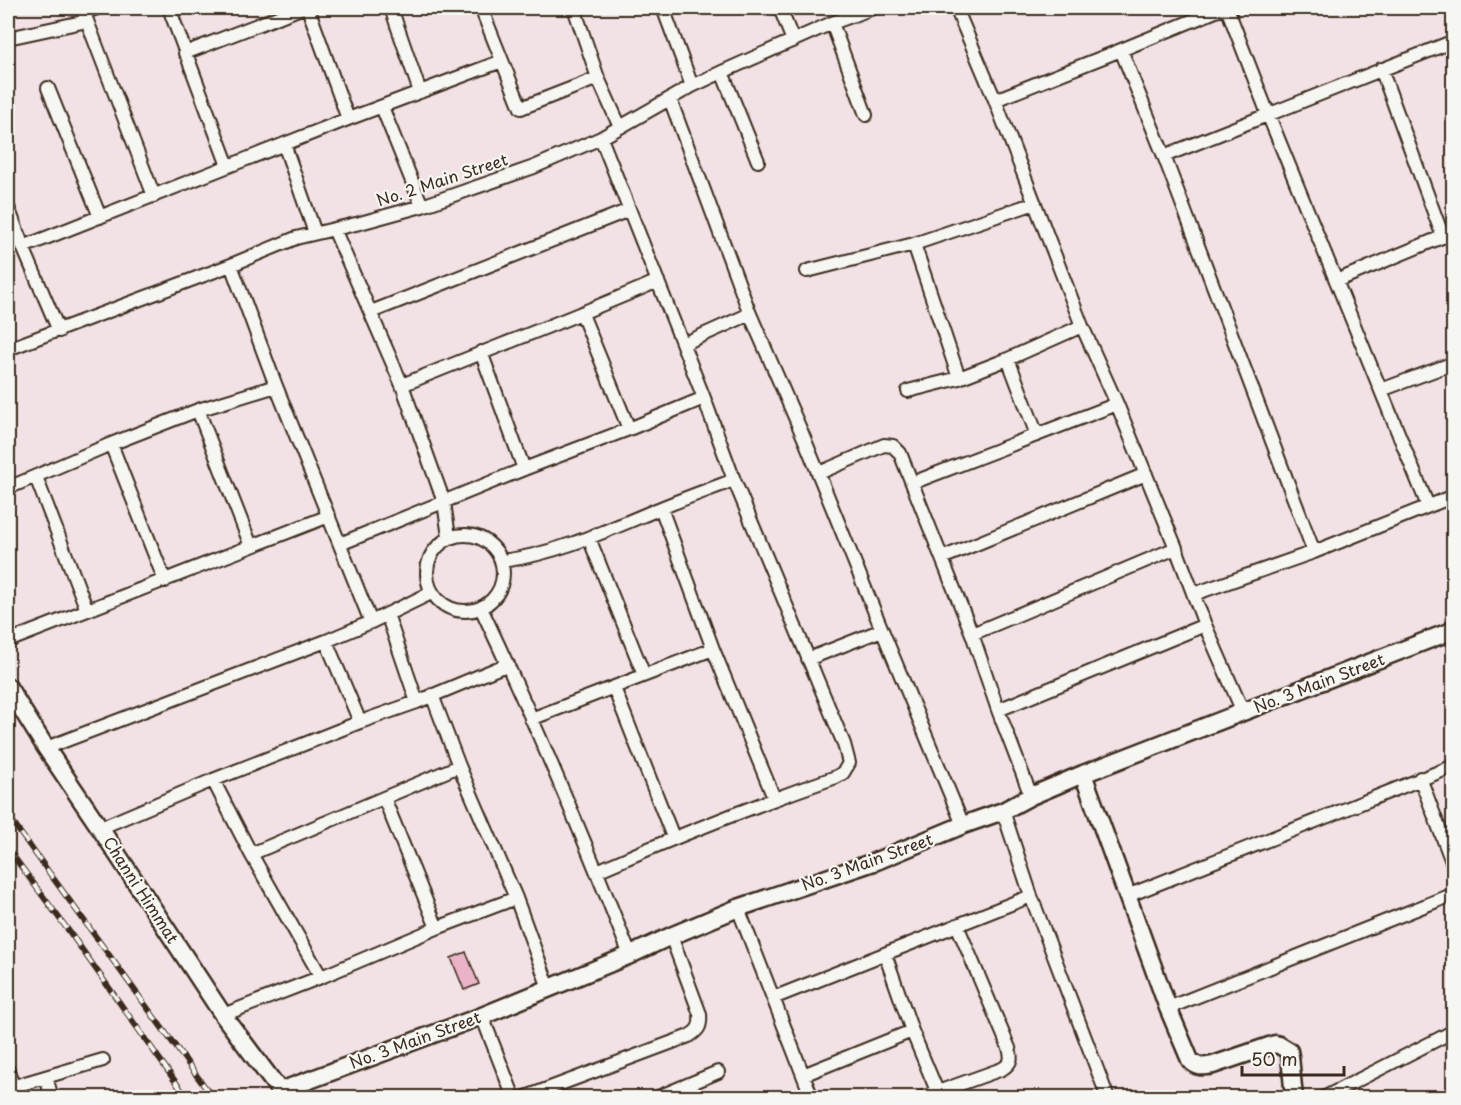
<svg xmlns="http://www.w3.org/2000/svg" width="1461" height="1105" font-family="'Playpen Sans',sans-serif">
  <rect width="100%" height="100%" fill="#f3e2e5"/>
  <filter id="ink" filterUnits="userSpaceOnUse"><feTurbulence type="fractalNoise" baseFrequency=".0167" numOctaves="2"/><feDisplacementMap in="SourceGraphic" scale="12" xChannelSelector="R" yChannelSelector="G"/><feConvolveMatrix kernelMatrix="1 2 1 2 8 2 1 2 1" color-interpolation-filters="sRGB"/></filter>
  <g filter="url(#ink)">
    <!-- building -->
    <path fill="#ebb3c8" stroke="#3b2a1e" stroke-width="1.5" d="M466 952 479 984 464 990 451 958Z"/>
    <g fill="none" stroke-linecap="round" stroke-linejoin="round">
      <!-- street casing -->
      <g stroke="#3b2a1e" stroke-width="16">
        <path id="street" d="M97 8 84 13 154 196
          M169 8 228 166
          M391 8 420 92
          M481 8 521 108 598 78 620 127
          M574 8 598 78
          M663 8 692 86
          M780 8 793 41
          M956 8 995 100 1082 326 1117 404 1176 548 1205 625 1243 712
          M1227 8 1268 114 1428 506
          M832 23 866 115
          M8 38 87 21
          M1121 50 1164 156 1314 552
          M185 53 301 8
          M1381 69 1443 237
          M722 72 758 161
          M48 88 100 217
          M670 99 750 314 804 438 882 630 963 825
          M995 100 1121 50 1223 8
          M382 107 422 206
          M348 119 502 61
          M284 144 315 233
          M1164 156 1454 41
          M8 207 23 247
          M334 229 402 385 444 502 449 537
          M231 265 276 386 371 622
          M807 271 914 244
          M1336 281 1454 232
          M371 312 629 210
          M582 314 629 429
          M59 331 23 247 348 119 308 8
          M683 344 750 314
          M8 349 231 265 296 238 360 223 422 206 534 167 601 138 692 86 722 72 832 23 873 8
          M481 352 524 469
          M1008 359 1037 435
          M959 378 914 244 1035 203
          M402 385C487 350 573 318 658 281
          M1381 390 1454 363
          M908 391 959 378 1008 359 1082 326
          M198 410 251 546
          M111 444 165 581
          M819 473 884 445 893 446 900 453 972 634 998 710 1031 796
          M36 477 87 610
          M912 483 1117 404
          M8 488 111 444 198 410 276 386
          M661 508 713 649 774 798
          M427 573a38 38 0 1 1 76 0a38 38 0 1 1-76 0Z
          M589 538 644 675
          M340 544 524 469 629 429 704 398
          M942 558 1146 474
          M502 561C556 554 606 531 656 510 682 499 708 490 734 480
          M1194 594 1314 552 1454 496
          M481 608C535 722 584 838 630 955
          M387 614 417 702
          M972 634 1176 548
          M8 641 329 516
          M326 641 360 722
          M808 659 882 630
          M614 688 673 837
          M432 695 459 766 516 898 549 988
          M998 710 1205 625
          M531 719C592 696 652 672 713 649
          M46 748 326 641 371 622 431 593
          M1420 778 1454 867
          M213 780 251 854 321 977
          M384 798 437 928
          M1003 811 1031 896 1108 1098
          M100 828 213 780 360 722 417 702 508 664
          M251 854 459 766
          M597 871C675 837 755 805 836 777L843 773 849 763 844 744 734 480 704 398 601 138
          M1127 896 1454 766
          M738 908 812 1098
          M885 954 912 1031 937 1091
          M773 998 1031 896
          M1168 1008 1454 894
          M223 1015 321 977 437 928 516 898
          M482 1016 514 1098
          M8 1070 13 1087
          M803 1075 912 1031
          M46 1077 52 1098
          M8 1088 103 1060
          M523 1098 689 1036C699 1030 701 1026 700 1014L671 936
          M656 1098 718 1072
          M921 1098 1002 1069C1012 1063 1012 1058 1009 1048L957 925
          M1323 1098 1454 1031
          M1448 1098 1454 1095"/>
      </g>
      <!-- secondary casing -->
      <g stroke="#3b2a1e" stroke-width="21">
        <path id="secondary" d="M8 687 46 748 100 828 223 1015 280 1091 482 1016 630 955 671 936 738 908 874 862 963 825 1003 811 1031 796 1083 774 1454 630
          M1083 774 1168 1008 1190 1060C1197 1068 1202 1067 1213 1065L1275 1044 1279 1045 1289 1051 1290 1056 1294 1098"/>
      </g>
      <!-- street -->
      <use href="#street" stroke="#f6f6f2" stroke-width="12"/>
      <!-- secondary -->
      <use href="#secondary" stroke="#f6f6f2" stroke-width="16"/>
      <!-- rail casing -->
      <g stroke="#3b2a1e" stroke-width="6">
        <path id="rail" d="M8 816 213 1098
          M8 849 71 934 187 1098"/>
      </g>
      <!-- rail -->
      <use href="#rail" stroke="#f6f6f2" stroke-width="4" stroke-dasharray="11" stroke-linecap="butt"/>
    </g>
  </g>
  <g text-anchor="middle" stroke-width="4.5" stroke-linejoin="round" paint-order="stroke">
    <!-- street labels -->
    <g font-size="16" fill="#3b2a1e" stroke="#f6f6f2">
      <text transform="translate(442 180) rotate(-18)" y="6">No. 2 Main Street</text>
      <text transform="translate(1319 683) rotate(-21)" y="6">No. 3 Main Street</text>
      <text transform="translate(867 862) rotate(-20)" y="6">No. 3 Main Street</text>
      <text transform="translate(141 890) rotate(57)" y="6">Channi Himmat</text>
      <text transform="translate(415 1040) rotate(-20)" y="6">No. 3 Main Street</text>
    </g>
  </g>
  <!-- margin -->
  <rect width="1461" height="1105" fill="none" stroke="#f6f6f2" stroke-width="30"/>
  <rect x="15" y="15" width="1431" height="1075" fill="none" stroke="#3b2a1e" stroke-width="2" filter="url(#ink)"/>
  <!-- scale -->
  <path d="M1242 1066v9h102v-9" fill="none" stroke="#3b2a1e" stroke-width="3"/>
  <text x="1251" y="1066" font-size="18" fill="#3b2a1e" stroke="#f6f6f2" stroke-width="4.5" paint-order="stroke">50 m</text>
</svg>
